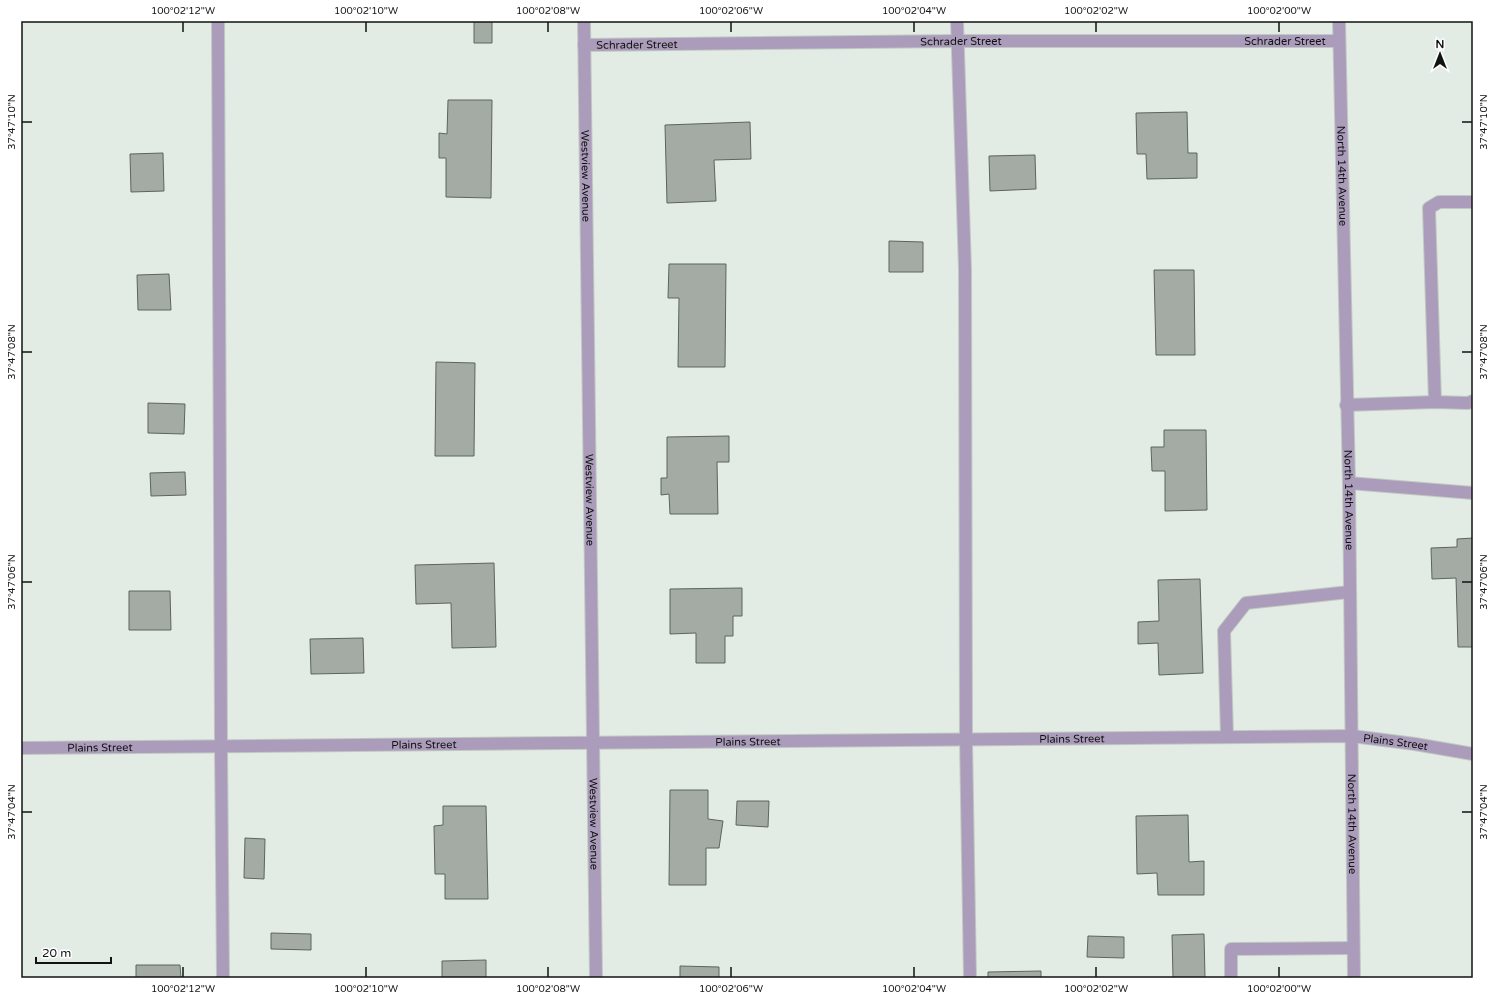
<svg xmlns="http://www.w3.org/2000/svg" width="1494" height="999" font-family="'Varela Round',sans-serif">
  <rect width="100%" height="100%" fill="#e3ece4"/>
  <!-- building -->
  <path fill="#a3aba4" stroke="#5d645e" d="M474 21H492V43H474Z
    M448 100H492L491 198 446 197V158H439V133L447 134Z
    M1187 112 1188 153H1197V178L1147 179 1146 154H1137L1136 113Z
    M750 122 751 159 714 160 716 201 667 203 665 125Z
    M163 153 164 191 131 192 130 154Z
    M1035 155 1036 189 990 191 989 156Z
    M889 241 923 242V272H889Z
    M669 264H726L725 367H678L679 298H668Z
    M1154 270H1194L1195 355H1156Z
    M169 274 171 310H138L137 275Z
    M436 362 475 363 474 456H435Z
    M148 403 185 404 184 434 148 433Z
    M1164 430H1206L1207 510 1165 511V471H1152L1151 447H1164Z
    M729 436V462H717L718 514H670L669 494 661 495V478H667V437Z
    M185 472 186 495 151 496 150 473Z
    M1473 538V647H1458L1456 578 1432 579 1431 548 1457 547V539Z
    M494 563 496 647 452 648 451 603 416 604 415 565Z
    M1200 579 1203 673 1159 675 1158 643 1138 644V622L1159 621 1158 580Z
    M742 588V616H733V636H725V663H696V633L670 634V589Z
    M129 591H170L171 630H129Z
    M363 638 364 673 311 674 310 639Z
    M670 790H708V819L723 821 719 848H706V885H669Z
    M737 801H769L768 827 736 825Z
    M443 806H486L488 899H445V874H435L434 826 443 825Z
    M1188 815 1189 862 1204 861V895H1158L1157 873 1137 874 1136 816Z
    M245 838 265 839 264 879 244 878Z
    M271 933 311 934V950L271 949Z
    M1204 934 1205 978H1173L1172 935Z
    M1088 936 1124 937V958L1087 957Z
    M486 960V978H442V961Z
    M136 965H180L181 978H136Z
    M680 966 719 967V978H680Z
    M1041 971V978H988V972Z"/>
  <g fill="none" stroke-linecap="round" stroke-linejoin="round">
    <!-- service casing -->
    <g stroke="#c1c9c2" stroke-width="14">
      <path id="service" d="M218 21 221 746 223 978
        M957 21 965 269 966 739 970 978
        M1435 402 1429 208 1439 202H1473
        M1346 405 1435 402 1468 403 1473 401
        M1349 483 1473 493
        M1227 736 1224 631 1246 603 1349 592
        M1231 978V949L1353 948"/>
    </g>
    <!-- minor casing -->
    <g stroke="#c1c9c2" stroke-width="14">
      <g id="minor">
        <path id="s1" d="M584 21 596 978"/>
        <path id="s2" d="M584 45 958 41H1338"/>
        <path id="s3" d="M21 748 1352 736 1415 744 1473 754"/>
      </g>
    </g>
    <!-- tertiary casing -->
    <g stroke="#c1c9c2" stroke-width="14">
      <g id="tertiary">
        <path id="s4" d="M1339 21 1349 483 1354 978"/>
      </g>
    </g>
    <!-- service -->
    <use href="#service" stroke="#ab9cbc" stroke-width="12"/>
    <!-- minor -->
    <use href="#minor" stroke="#ab9cbc" stroke-width="12"/>
    <!-- tertiary -->
    <use href="#tertiary" stroke="#ab9cbc" stroke-width="12"/>
  </g>
  <!-- ticks -->
  <path fill="none" stroke="#101311" stroke-width="1.5" d="M183 22V32M366 22V32M548 22V32M731 22V32M914 22V32M1096 22V32M1279 22V32M22 122H32M1462 122H1472M22 352H32M1462 352H1472M22 582H32M1462 582H1472M22 812H32M1462 812H1472M183 967V977M366 967V977M548 967V977M731 967V977M914 967V977M1096 967V977M1279 967V977"/>
  <g text-anchor="middle" stroke-width="3" stroke-linejoin="round" paint-order="stroke">
    <!-- street labels -->
    <g font-size="11" fill="#101311" stroke="#fff">
      <text dy="4" stroke="none"><textPath href="#s2" startOffset="377">Schrader Street</textPath></text>
      <text dy="4" stroke="none"><textPath href="#s2" startOffset="701">Schrader Street</textPath></text>
      <text dy="4" stroke="none"><textPath href="#s2" startOffset="53">Schrader Street</textPath></text>
      <text dy="4" stroke="none"><textPath href="#s1" startOffset="155">Westview Avenue</textPath></text>
      <text dy="4" stroke="none"><textPath href="#s4" startOffset="155">North 14th Avenue</textPath></text>
      <text dy="4" stroke="none"><textPath href="#s4" startOffset="479">North 14th Avenue</textPath></text>
      <text dy="4" stroke="none"><textPath href="#s1" startOffset="479">Westview Avenue</textPath></text>
      <text dy="4" stroke="none"><textPath href="#s3" startOffset="1051">Plains Street</textPath></text>
      <text dy="4" stroke="none"><textPath href="#s3" startOffset="727">Plains Street</textPath></text>
      <text dy="4" stroke="none"><textPath href="#s3" startOffset="1375">Plains Street</textPath></text>
      <text dy="4" stroke="none"><textPath href="#s3" startOffset="403">Plains Street</textPath></text>
      <text dy="4" stroke="none"><textPath href="#s3" startOffset="79">Plains Street</textPath></text>
      <text dy="4" stroke="none"><textPath href="#s1" startOffset="803">Westview Avenue</textPath></text>
      <text dy="4" stroke="none"><textPath href="#s4" startOffset="803">North 14th Avenue</textPath></text>
    </g>
  </g>
  <!-- border -->
  <rect width="1494" height="999" fill="none" stroke="#ffffff" stroke-width="44"/>
  <!-- north arrow -->
  <g transform="translate(1440 54)" stroke="#ffffff" stroke-width="3" paint-order="stroke">
  <path d="M0-3L7 15L0 10L-7 15Z" fill="#101311"/>
  <text y="-6" font-size="11" font-weight="bold" text-anchor="middle" fill="#101311">N</text>
  </g>
  <!-- scale -->
  <path d="M36 957v6h75v-6" fill="none" stroke="#101311" stroke-width="2"/>
  <text x="42" y="957" font-size="12" fill="#101311" stroke="#ffffff" stroke-width="3" paint-order="stroke">20 m</text>
  <rect x="22" y="22" width="1450" height="955" fill="none" stroke="#101311" stroke-width="1.5"/>
  <g font-size="10" text-anchor="middle" fill="#101311">
    <text x="183" y="14">100°02'12"W</text>
    <text x="366" y="14">100°02'10"W</text>
    <text x="548" y="14">100°02'08"W</text>
    <text x="731" y="14">100°02'06"W</text>
    <text x="914" y="14">100°02'04"W</text>
    <text x="1096" y="14">100°02'02"W</text>
    <text x="1279" y="14">100°02'00"W</text>
    <text transform="translate(11 122) rotate(-90)" y="4">37°47'10"N</text>
    <text transform="translate(1483 122) rotate(-90)" y="4">37°47'10"N</text>
    <text transform="translate(11 352) rotate(-90)" y="4">37°47'08"N</text>
    <text transform="translate(1483 352) rotate(-90)" y="4">37°47'08"N</text>
    <text transform="translate(11 582) rotate(-90)" y="4">37°47'06"N</text>
    <text transform="translate(1483 582) rotate(-90)" y="4">37°47'06"N</text>
    <text transform="translate(11 812) rotate(-90)" y="4">37°47'04"N</text>
    <text transform="translate(1483 812) rotate(-90)" y="4">37°47'04"N</text>
    <text x="183" y="992">100°02'12"W</text>
    <text x="366" y="992">100°02'10"W</text>
    <text x="548" y="992">100°02'08"W</text>
    <text x="731" y="992">100°02'06"W</text>
    <text x="914" y="992">100°02'04"W</text>
    <text x="1096" y="992">100°02'02"W</text>
    <text x="1279" y="992">100°02'00"W</text>
  </g>
</svg>
